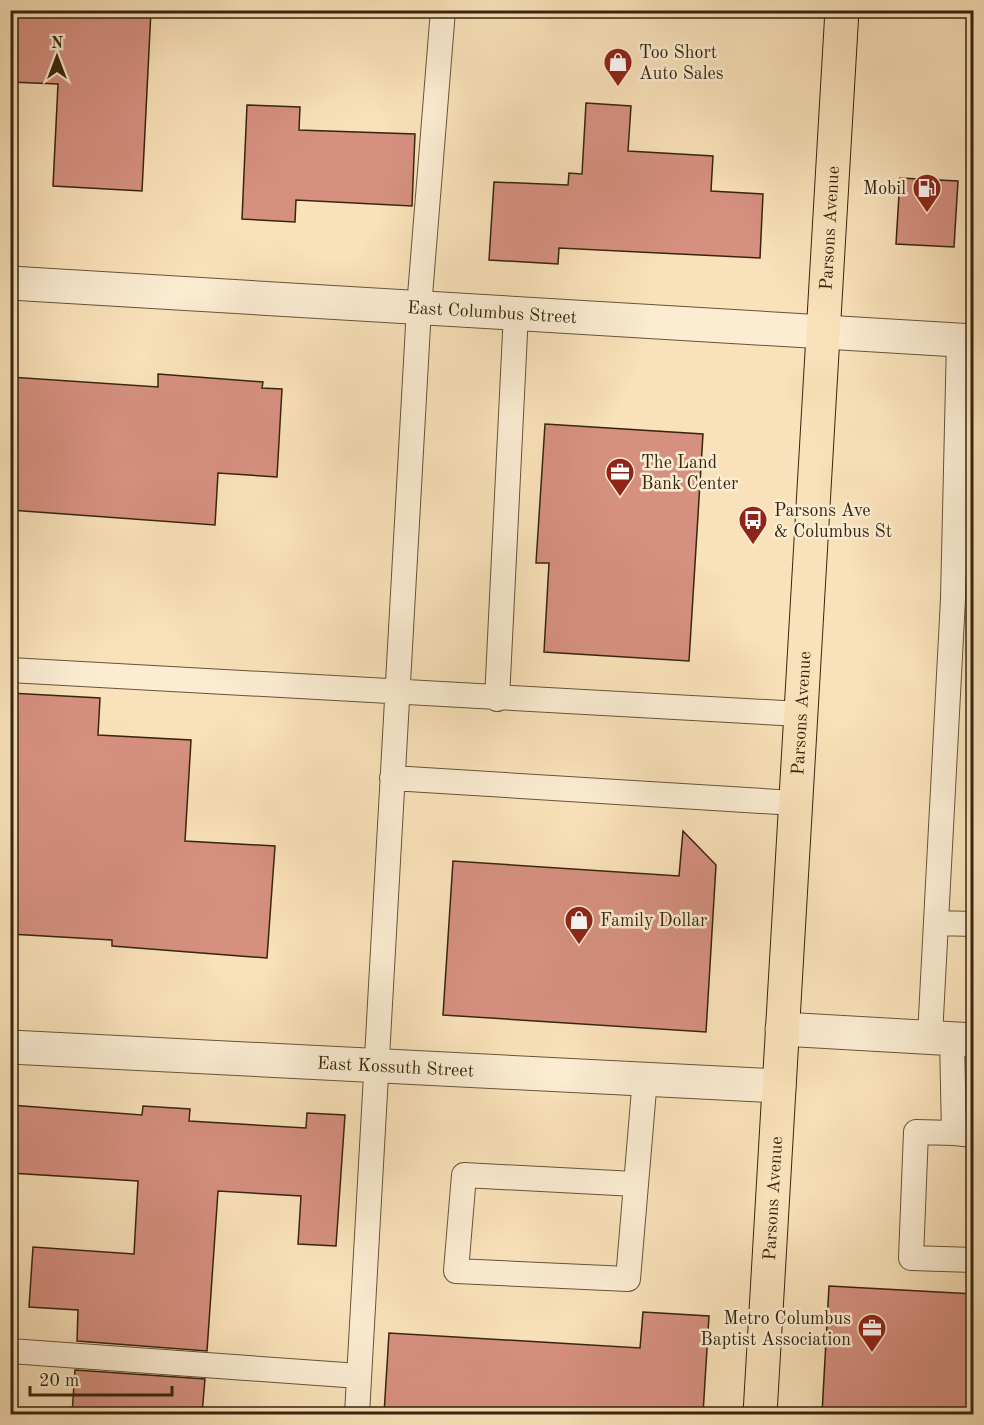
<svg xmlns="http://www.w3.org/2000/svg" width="984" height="1425" font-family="'Old Standard TT',serif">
  <rect width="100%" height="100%" fill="#f9e1b9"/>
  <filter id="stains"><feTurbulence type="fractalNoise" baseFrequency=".00333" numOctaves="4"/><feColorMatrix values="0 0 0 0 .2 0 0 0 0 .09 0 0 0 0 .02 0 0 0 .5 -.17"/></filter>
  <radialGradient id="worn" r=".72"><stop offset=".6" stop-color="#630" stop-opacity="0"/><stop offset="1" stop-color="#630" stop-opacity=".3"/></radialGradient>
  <!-- building -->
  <path fill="#d69080" stroke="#36250e" stroke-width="1.5" d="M10 10H151L142 191 53 186 58 84 10 82Z
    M586 103 631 106 628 151 713 156 711 191 763 194 760 258 559 248 558 264 489 260 494 182 568 185 569 173 582 174Z
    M247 105 300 107 299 130 415 134 412 206 296 200 295 222 242 219Z
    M900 178 958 181 954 247 896 244Z
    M158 374 263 382 262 388 282 389 277 477 218 473 215 525 10 510V377L158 387Z
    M545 424 703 434 689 661 544 652 549 563H536Z
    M10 693 100 698 98 735 191 740 185 841 275 846 267 958 112 946V940L10 934Z
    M683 831 716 865 706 1032 443 1015 453 861 679 876Z
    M10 1105 142 1115 143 1106 190 1109 189 1121 306 1128 307 1113 345 1115 336 1246 298 1244 301 1196 218 1191 207 1351 77 1341 78 1310 29 1307 33 1247 134 1254 138 1181 10 1173Z
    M829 1286 974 1294V1414H822Z
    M643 1312 709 1316 703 1414H384L389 1333 640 1348Z
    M75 1370 205 1379 202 1414H72Z"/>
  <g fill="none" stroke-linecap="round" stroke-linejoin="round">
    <!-- service casing -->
    <g stroke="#675439" stroke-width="26">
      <path id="service" d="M10 670 800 714
        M497 699 516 313
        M392 778 794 803
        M936 923 974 924
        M930 1036 953 599 959 340
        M952 1039 954 1133 974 1135
        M954 1133 916 1132 911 1258 974 1260
        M635 1184 464 1175 456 1271 628 1279 645 1078
        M10 1351 359 1376
        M357 1414 419 308 443 10"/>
    </g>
    <!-- minor casing -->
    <g stroke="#675439" stroke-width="35">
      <g id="minor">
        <path id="s1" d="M10 283 974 341"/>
        <path d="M782 1029 974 1040"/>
        <path id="s2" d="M10 1047 779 1086"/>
      </g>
    </g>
    <!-- primary casing -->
    <g stroke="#36250e" stroke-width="35">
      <g id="primary">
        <path id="s3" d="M760 1414 842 10"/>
      </g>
    </g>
    <!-- service -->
    <use href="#service" stroke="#fbecd2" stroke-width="24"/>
    <!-- minor -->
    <use href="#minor" stroke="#fbecd2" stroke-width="33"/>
    <!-- primary -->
    <use href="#primary" stroke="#f9e1b9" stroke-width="33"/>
  </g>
  <!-- icons -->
  <defs>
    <g id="shop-pin" transform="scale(1.5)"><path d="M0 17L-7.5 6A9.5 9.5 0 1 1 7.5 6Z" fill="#8f2418" stroke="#fbecd2"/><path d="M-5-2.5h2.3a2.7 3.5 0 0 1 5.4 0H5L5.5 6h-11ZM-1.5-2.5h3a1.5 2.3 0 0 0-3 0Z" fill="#fff"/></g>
    <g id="fuel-pin" transform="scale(1.5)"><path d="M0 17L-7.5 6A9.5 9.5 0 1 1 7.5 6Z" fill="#8f2418" stroke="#fbecd2"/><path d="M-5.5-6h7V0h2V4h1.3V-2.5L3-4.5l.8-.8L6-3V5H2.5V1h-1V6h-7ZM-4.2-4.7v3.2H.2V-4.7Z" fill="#fff"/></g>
    <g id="office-pin" transform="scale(1.5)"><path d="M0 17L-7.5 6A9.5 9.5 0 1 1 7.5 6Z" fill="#8f2418" stroke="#fbecd2"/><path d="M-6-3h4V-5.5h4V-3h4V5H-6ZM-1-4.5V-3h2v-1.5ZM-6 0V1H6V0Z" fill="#fff"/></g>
    <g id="bus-pin" transform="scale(1.5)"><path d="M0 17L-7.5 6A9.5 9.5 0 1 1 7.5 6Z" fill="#8f2418" stroke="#fbecd2"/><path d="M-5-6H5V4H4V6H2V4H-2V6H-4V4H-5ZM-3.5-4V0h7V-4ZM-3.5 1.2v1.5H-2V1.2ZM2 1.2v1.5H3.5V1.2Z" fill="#fff"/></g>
  </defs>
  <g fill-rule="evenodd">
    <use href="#shop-pin" x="618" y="62"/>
    <use href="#fuel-pin" x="927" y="188"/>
    <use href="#office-pin" x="620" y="472"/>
    <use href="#bus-pin" x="753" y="520"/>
    <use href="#shop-pin" x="579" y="920"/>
    <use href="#office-pin" x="872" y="1328"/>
  </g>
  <g text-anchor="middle" stroke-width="5" stroke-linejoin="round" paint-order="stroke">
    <!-- poi labels -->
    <g font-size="18" fill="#36250e" stroke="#fbecd2" text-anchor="start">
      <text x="639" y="58">Too Short<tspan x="639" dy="21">Auto Sales</tspan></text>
      <text x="906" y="194" text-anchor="end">Mobil</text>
      <text x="641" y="468">The Land<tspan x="641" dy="21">Bank Center</tspan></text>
      <text x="774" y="516">Parsons Ave<tspan x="774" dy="21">&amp; Columbus St</tspan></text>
      <text x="600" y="926">Family Dollar</text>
      <text x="851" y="1324" text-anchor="end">Metro Columbus<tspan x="851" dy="21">Baptist Association</tspan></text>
    </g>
    <!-- street labels -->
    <g font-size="18" fill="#36250e" stroke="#fbecd2">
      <text dy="6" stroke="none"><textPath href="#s3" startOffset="1188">Parsons Avenue</textPath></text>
      <text dy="6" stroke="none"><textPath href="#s1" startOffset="483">East Columbus Street</textPath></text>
      <text dy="6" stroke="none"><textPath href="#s3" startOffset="702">Parsons Avenue</textPath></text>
      <text dy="6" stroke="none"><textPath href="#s2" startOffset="386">East Kossuth Street</textPath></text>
      <text dy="6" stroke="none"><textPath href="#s3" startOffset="216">Parsons Avenue</textPath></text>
    </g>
  </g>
  <!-- margin -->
  <rect width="984" height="1425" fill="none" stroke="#f9e1b9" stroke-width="36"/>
  <rect x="12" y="12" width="960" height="1401" fill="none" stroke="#36250e" stroke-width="3"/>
  <rect x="18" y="18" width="948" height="1389" fill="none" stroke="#36250e" stroke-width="1.5"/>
  <!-- north arrow -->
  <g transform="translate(57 57)" stroke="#fbecd2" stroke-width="4.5" paint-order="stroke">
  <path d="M0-4.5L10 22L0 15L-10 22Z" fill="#36250e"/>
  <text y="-9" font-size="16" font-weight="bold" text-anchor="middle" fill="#36250e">N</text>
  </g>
  <!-- scale -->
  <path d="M30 1386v9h142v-9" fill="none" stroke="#36250e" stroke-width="3"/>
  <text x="39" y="1386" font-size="18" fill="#36250e" stroke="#fbecd2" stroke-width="4.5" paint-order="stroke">20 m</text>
  <rect width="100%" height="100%" filter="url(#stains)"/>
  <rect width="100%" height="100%" fill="url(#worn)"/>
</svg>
